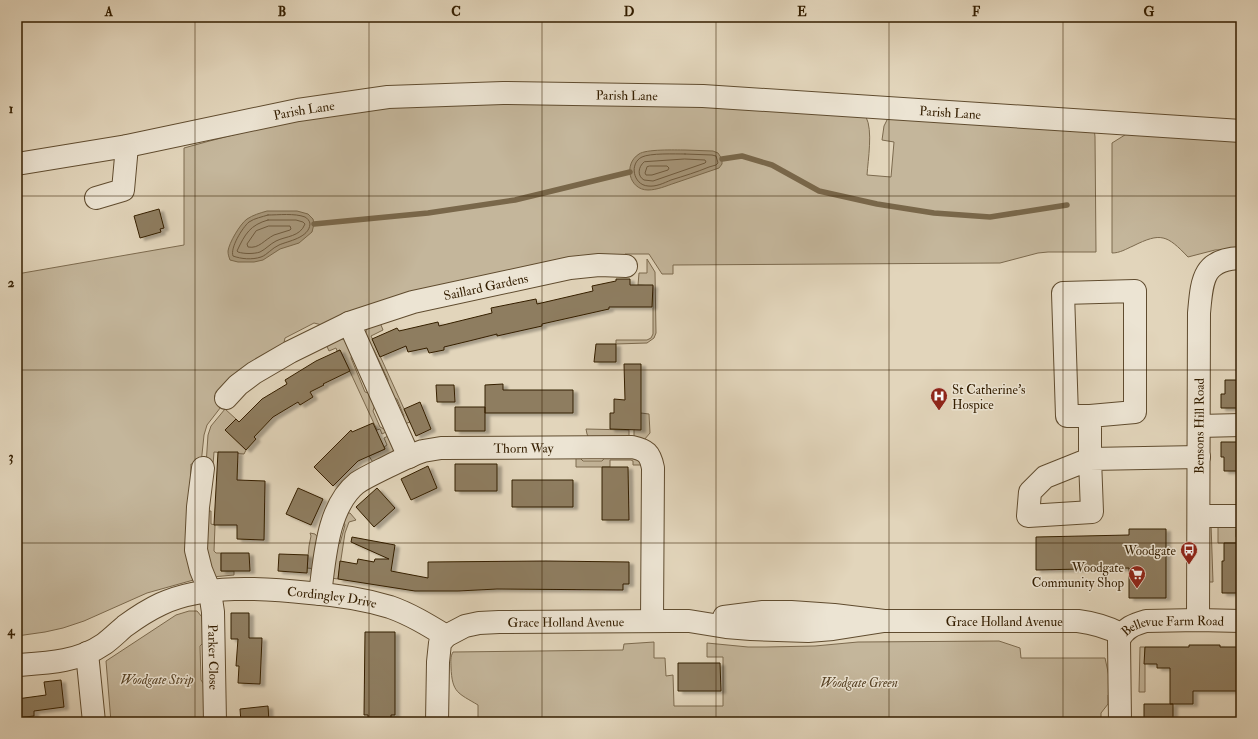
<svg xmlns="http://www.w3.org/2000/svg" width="1258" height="739" font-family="'IM FELL Double Pica',serif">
  <defs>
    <filter id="shadow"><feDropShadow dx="4.5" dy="2.5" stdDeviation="1" flood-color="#0004"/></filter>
  </defs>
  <rect width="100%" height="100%" fill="#e2d5bb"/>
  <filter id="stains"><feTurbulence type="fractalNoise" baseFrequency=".005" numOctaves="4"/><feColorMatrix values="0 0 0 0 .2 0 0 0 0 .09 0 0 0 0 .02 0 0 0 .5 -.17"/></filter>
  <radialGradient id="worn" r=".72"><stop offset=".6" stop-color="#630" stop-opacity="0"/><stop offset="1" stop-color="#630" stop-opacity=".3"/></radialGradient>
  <!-- green -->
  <path fill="#c4b69b" stroke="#7c6a4e" d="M475 103H679L866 117C873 130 868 160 867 175L891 177 894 142 882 140 884 126 888 118 1094 126 1095 137 1096 252H1048L1038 253 1000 263 673 265V274H662L649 254H625L624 259 326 326 314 323 285 338 283 347 224 403 207 425 204 435 201 464H191L188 545 197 579 147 593 84 621 63 628 45 632 17 636V274L184 245V148C248 130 313 115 378 108 410 105 443 105 475 103Z
    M1128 133 1241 135V249L1215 250 1188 257C1167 235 1161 232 1133 246 1126 249 1120 253 1112 253V143Z
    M647 259 655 272 656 333 654 338 647 343 616 344V340H647L651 338 653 334V286L638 285 639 273H647Z
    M379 320 383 330 371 336 410 422 402 425 401 423 404 416 397 399 389 396 386 388 388 380 373 348 366 345C365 328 365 329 379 320Z
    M338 338C347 339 349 344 353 351L351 358 365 392 372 394 376 402 373 411 380 427 388 431 382 434 380 429 377 430 340 350 337 351 336 348 329 351 325 342Z
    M225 409 236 419 226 430 246 450 244 454 214 452 213 465H206L208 435 211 426Z
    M641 413 649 414 650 433 644 440H634V430Z
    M586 429 629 430V439L589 438 587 434Z
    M390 435 394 447 393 452 377 464 372 461 369 456 385 449 384 447 387 445 384 438Z
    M576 454 583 461H602L608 454 635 456 642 465H633V461L631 460H610V467H576Z
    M205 511H211V524L215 525 214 551 216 553H221V571H234V575L212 577 207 566Z
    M345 513H350L356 520 349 522 345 533 338 579 331 578 333 548 340 543 345 525 342 519Z
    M1218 521H1241V528L1236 529V537L1241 538V543H1218Z
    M1207 524H1211L1213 582H1208Z
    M310 533 315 534 320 540 316 569 307 568 309 546 311 536Z
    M189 611H197L202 617 203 631 206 640 200 646 201 680 208 690V722H111L106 661 176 615Z
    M999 641 1020 648 1021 658H1105L1110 681 1111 695H1108V704L1101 713V722H478V705C458 693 452 693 451 667 451 662 450 657 453 652L623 650 624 644 654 642V658H665L666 676 673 675 674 706H723V657H707V643L748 647H766L815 646 858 642Z
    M1140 647H1145V692H1139Z"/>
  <!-- water -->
  <path fill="#a7977b" stroke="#79674a" d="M685 150 713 151 718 153 722 159V164L719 168C704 173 690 178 675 183 666 186 657 190 648 190 629 190 623 164 639 154 646 149 675 150 685 150Z
    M267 211H297L308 214 313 219 314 224 312 232 299 243 280 249 263 260 254 262H238L230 260C229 257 228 255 228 251 229 243 240 224 247 219 253 215 260 213 267 211Z"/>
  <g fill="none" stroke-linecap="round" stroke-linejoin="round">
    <!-- shore -->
    <path stroke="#6e5a3e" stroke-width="1" d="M685 154 712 155 716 156 718 163 716 165 709 167C697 172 684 176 671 180 664 183 656 187 648 186 633 185 629 163 642 157 650 153 675 154 685 154Z
      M685 159 705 160 706 162 705 163 653 181 644 180C637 176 638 167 644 162Z
      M650 166H667L669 168 668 170 652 175H646L645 173 647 167Z
      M268 215C278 215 295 213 305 217 307 218 310 221 310 224 309 238 288 241 279 245 272 248 267 255 261 257 252 260 241 259 233 256 230 248 242 228 249 222 255 218 262 217 268 215Z
      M268 220H296L303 222 305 224C300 237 286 236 276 241 270 244 266 249 260 252 254 254 244 254 238 252L237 251C245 234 250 225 268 220Z
      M269 226H290L291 229 290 230C285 232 279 233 274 235 264 240 259 249 248 247L247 244 256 231Z"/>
    <!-- stream -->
    <path stroke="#79674a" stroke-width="5.5" d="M722 159 742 156 772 165 819 191 877 204 934 213 990 217 1067 205
      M314 224 428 213 515 200 630 172"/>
  </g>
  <!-- building -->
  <path fill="#8e7d61" stroke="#341e00" filter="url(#shadow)" d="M159 209 164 228 160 229 161 232 140 238 134 216Z
    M616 279H630V285H653L652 307H609V309L542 324V326L497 336V334L469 341 444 347V350L429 353 427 348 408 352 406 346 380 357 372 339 397 328 399 331 438 322 439 326 492 313 491 308 536 299 537 304 593 291 592 286 616 281Z
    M596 344H616V362H594Z
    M340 350 350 371 323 384 324 385 310 392 313 397 300 405 298 402 273 417 254 437 256 439 246 450 225 430 236 419 239 422 262 399 287 384 285 380 316 361Z
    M624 364H641V430L610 429V413H614V399L625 400Z
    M1225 380H1241V408H1221V394H1225Z
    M503 384V390H573V413H485V385Z
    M436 385H454L455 402H437Z
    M420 402 431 429 416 436 404 409Z
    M455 407H485V431H455Z
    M373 423 385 449 358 461 333 486 314 467 351 430 352 432Z
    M1221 442H1241V471H1224V457H1221Z
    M218 452H238L237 480 265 481 264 540 237 539V525H214Z
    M455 464H497V491H455Z
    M428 466 437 488 411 500 401 479Z
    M602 467H628L629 520H602Z
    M512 480H573V507H512Z
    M298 488 323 499 311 525 286 514Z
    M377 488 395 508 374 527 356 507Z
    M1129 529H1166V598H1129V568L1036 570V537L1129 535Z
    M352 537 395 545 391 571 428 578V562L546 561 629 562V584H623V590L497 589 458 591H415L338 579 340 561 357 564 358 559 374 562 375 559H389L351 542Z
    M1224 543H1241V593H1222V561H1224Z
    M221 553H249L250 571H221Z
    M279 554 308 555 307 573 278 571Z
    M231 613H249V638H262L260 684 238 683 239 666H236L238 639H231Z
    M365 632H395V715H391V722H368V715H364Z
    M1189 645H1220V647H1241V668H1238V691H1193V704H1170V668H1157V664H1144L1145 647H1189Z
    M678 663H720L721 691H678Z
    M61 680 64 707 34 711V716L17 718V699L46 695 44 682Z
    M1144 704H1173V722H1144Z
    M268 706 269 722H241L240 709Z"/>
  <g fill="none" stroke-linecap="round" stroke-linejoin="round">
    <!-- minor casing -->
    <g stroke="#604c2f" stroke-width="24">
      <g id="minor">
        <path id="s1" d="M17 164 127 146 298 110 388 97 503 93 703 96 1241 131"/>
        <path d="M96 198 123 190 127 146"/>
        <path d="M349 323 409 457"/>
        <path id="s2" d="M226 398 238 385 254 373 290 352 349 323 413 302 570 268 599 265 626 266"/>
        <path d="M1090 416 1135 412V291L1063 293 1067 416H1090V459L1092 512 1028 516 1030 492 1045 477 1090 459 1199 457"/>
        <path d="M1199 426 1241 425"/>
        <path id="s3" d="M203 468 198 507 196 550 201 570 210 592 213 612 215 722"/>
        <path d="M1199 516H1241"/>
        <path id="s4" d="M320 594C325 558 327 507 357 483 366 477 377 472 387 467 399 461 411 455 423 451 429 450 435 449 441 448L632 447C646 450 650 453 653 468L652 620"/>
        <path id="s5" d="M724 617 763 612H791L834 615 884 621H1078C1094 623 1107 627 1121 634"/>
        <path id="s6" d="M1198 620 1199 313C1202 281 1202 259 1241 258"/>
        <path d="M87 653 94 722"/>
        <path id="s7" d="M17 665C47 663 78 662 104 644 111 639 118 632 125 626 136 618 148 610 161 604 204 584 263 588 310 593 337 595 364 599 390 607 410 614 428 625 446 636"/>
        <path id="s8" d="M437 722 438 662 440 643 446 636 465 626 479 623 499 622 670 621H689L726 627 751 629 808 631 833 629 884 621"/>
        <path id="s9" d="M1120 722 1119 640C1124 628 1135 624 1146 621L1198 620 1241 621"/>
      </g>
    </g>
    <!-- minor -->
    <use href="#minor" stroke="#ece4d3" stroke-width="22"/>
  </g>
  <!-- grid -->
  <path fill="none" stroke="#341e00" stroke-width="1" stroke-opacity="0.55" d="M195 17V722M369 17V722M542 17V722M716 17V722M889 17V722M1063 17V722M17 196H1241M17 370H1241M17 543H1241"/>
  <!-- icons -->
  <defs>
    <g id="hospital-pin" transform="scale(0.9)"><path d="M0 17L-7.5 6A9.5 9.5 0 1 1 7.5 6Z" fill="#8f2418" stroke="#ece4d3"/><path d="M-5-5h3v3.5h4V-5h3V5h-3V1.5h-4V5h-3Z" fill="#fff"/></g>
    <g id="bus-pin" transform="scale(0.9)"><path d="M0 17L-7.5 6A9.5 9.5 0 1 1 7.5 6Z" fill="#8f2418" stroke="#ece4d3"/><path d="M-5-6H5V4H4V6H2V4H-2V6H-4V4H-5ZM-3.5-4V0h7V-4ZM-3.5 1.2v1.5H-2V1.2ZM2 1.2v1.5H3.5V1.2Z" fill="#fff"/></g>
    <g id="supermarket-pin" transform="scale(0.9)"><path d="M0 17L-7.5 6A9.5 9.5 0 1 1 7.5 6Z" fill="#8f2418" stroke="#ece4d3"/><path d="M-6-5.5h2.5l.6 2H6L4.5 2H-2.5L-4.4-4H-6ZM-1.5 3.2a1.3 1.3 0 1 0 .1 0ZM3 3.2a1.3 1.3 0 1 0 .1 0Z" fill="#fff"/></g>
  </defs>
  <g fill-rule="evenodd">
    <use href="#hospital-pin" x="939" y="396"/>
    <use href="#bus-pin" x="1189" y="550"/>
    <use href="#supermarket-pin" x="1137" y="574"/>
  </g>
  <g text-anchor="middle" stroke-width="3" stroke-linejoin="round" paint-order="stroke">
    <!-- street labels -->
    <g font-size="13" fill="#341e00" stroke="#ece4d3">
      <text dy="5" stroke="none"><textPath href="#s1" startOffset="616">Parish Lane</textPath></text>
      <text dy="5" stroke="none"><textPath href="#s1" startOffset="292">Parish Lane</textPath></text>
      <text dy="5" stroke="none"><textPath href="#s1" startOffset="940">Parish Lane</textPath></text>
      <text dy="5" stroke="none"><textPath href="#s2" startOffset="287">Saillard Gardens</textPath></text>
      <text dy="5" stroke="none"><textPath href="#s6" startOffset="194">Bensons Hill Road</textPath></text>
      <text dy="5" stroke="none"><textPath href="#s4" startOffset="294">Thorn Way</textPath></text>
      <text dy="5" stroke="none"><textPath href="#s7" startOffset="334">Cordingley Drive</textPath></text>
      <text dy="5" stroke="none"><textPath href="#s8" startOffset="211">Grace Holland Avenue</textPath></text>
      <text dy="5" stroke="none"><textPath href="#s5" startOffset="281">Grace Holland Avenue</textPath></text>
      <text dy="5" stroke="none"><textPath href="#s9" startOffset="142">Bellevue Farm Road</textPath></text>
      <text dy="5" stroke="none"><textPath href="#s3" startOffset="192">Parker Close</textPath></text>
    </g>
    <!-- poi labels -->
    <g font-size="13" fill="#341e00" stroke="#ece4d3" text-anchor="end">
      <text x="952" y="394" text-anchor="start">St Catherine's<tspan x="952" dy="15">Hospice</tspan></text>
      <text x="1176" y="555">Woodgate</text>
      <text x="1124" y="572">Woodgate<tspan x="1124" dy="15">Community Shop</tspan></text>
    </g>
    <!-- park labels -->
    <g font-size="13" font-style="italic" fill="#584427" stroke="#ece4d3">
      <text x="157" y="684">Woodgate Strip</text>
      <text x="859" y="687">Woodgate Green</text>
    </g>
  </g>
  <!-- margin -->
  <rect width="1258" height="739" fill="none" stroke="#e2d5bb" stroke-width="44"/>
  <rect x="22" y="22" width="1214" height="695" fill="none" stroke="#341e00" stroke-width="1.5"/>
  <g font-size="13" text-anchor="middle" font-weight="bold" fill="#341e00">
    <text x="109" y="16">A</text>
    <text x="282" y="16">B</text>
    <text x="456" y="16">C</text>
    <text x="629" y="16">D</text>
    <text x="802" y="16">E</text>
    <text x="976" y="16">F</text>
    <text x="1149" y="16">G</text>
    <text x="11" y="113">1</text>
    <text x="11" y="287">2</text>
    <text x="11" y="461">3</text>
    <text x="11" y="635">4</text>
  </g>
  <rect width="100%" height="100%" filter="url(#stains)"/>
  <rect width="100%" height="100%" fill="url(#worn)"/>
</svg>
